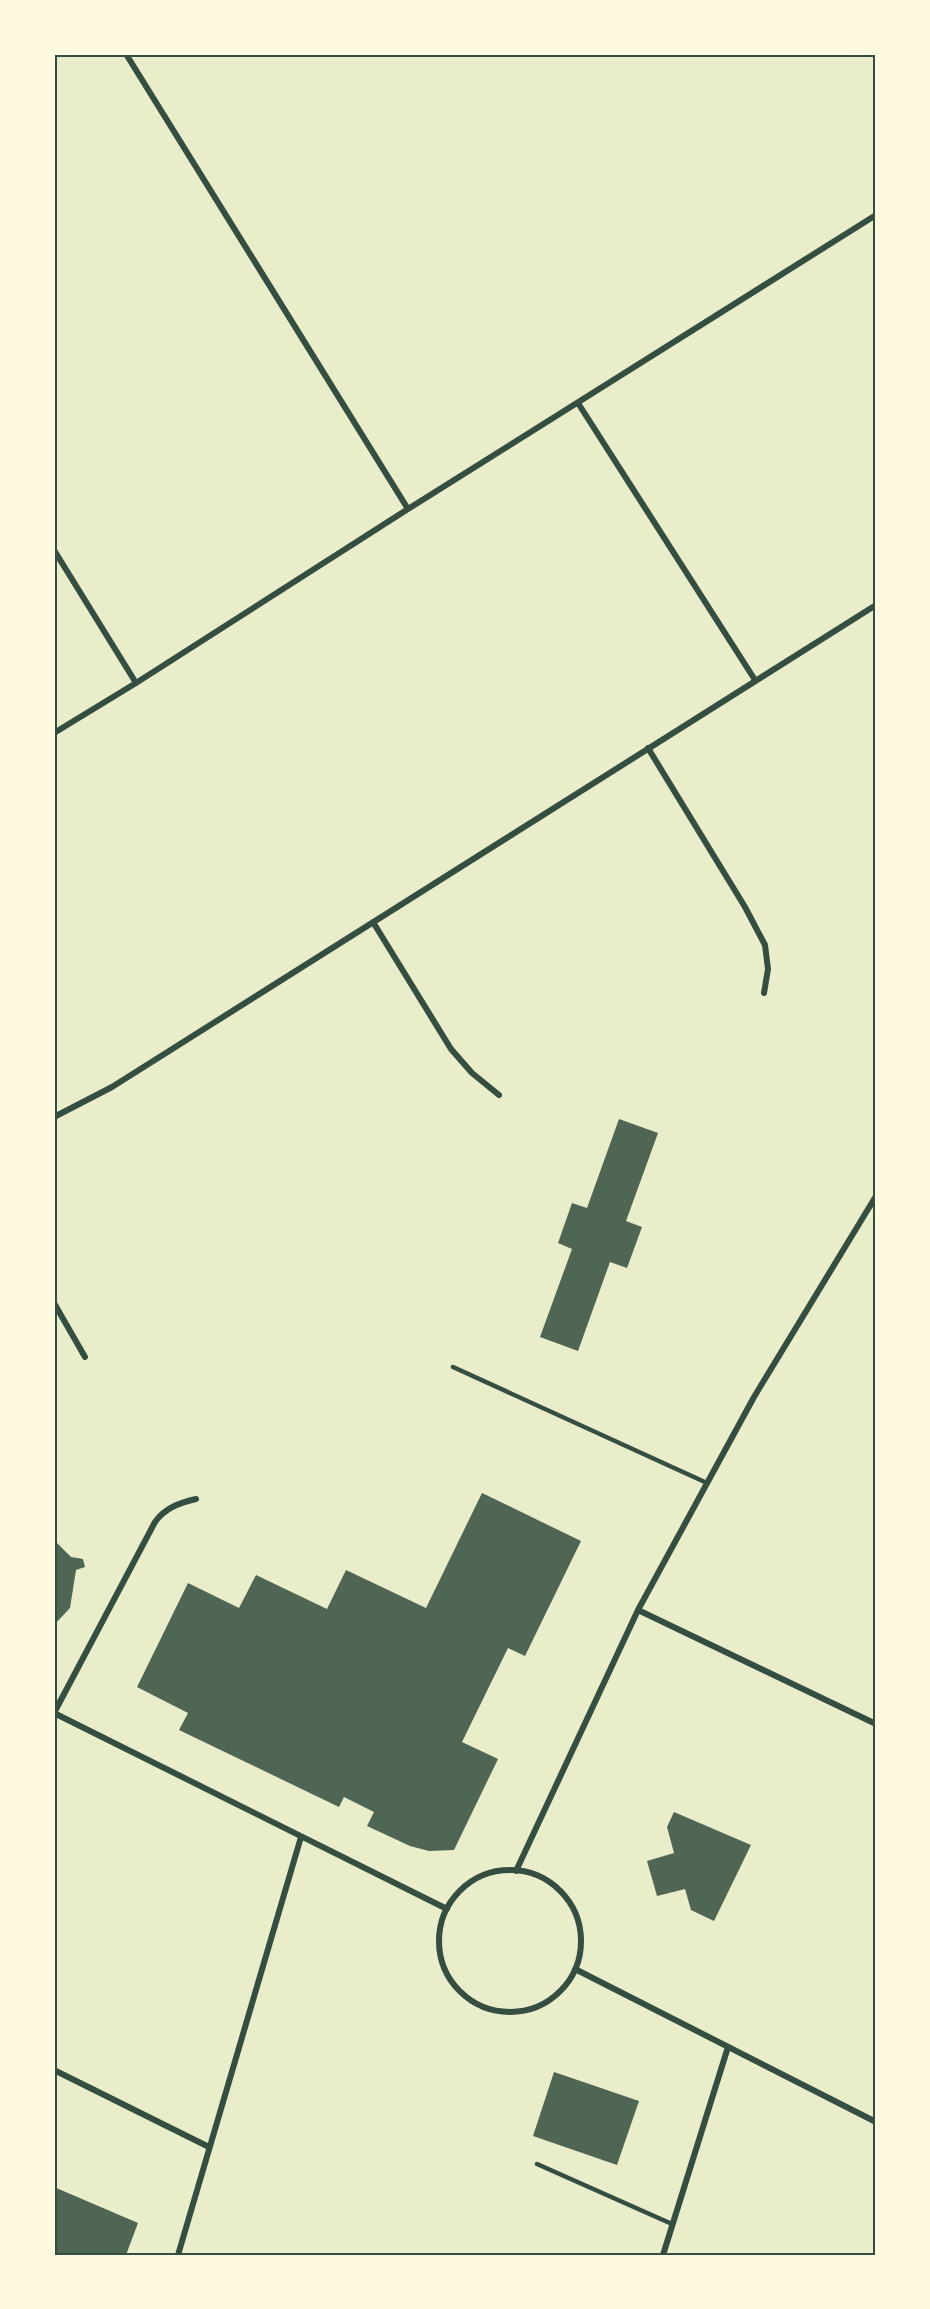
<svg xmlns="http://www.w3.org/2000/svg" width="930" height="2309" font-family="Poppins,sans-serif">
  <rect width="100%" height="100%" fill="#e9edc9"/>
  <!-- building -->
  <path fill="#4f6655" d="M619 1119 658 1133 626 1221 642 1227 627 1268 610 1262 578 1351 540 1337 572 1249 558 1243 572 1203 587 1208Z
    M482 1493 581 1541 525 1656 508 1648 462 1742 498 1759 454 1850 429 1851 410 1846 367 1826 374 1812 344 1797 339 1807 179 1730 188 1713 137 1687 188 1583 239 1608 256 1575 327 1609 346 1570 426 1608Z
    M54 1540 71 1557 83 1559 85 1567 76 1570 70 1608 54 1625Z
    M674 1812 751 1845 714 1921 691 1910 685 1889 657 1896 647 1861 674 1853 667 1827Z
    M554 2072 639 2101 617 2165 533 2136Z
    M54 2187 138 2223 126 2255H54Z"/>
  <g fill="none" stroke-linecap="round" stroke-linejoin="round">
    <!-- service -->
    <path stroke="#344e41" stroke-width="4.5" d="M453 1367 707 1483
      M537 2164 672 2224"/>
    <!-- minor -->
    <path stroke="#344e41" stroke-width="6" d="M126 54 408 509
      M578 403 755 680
      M54 550 136 683
      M54 733 136 683 408 509 876 215
      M648 748 745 907 765 945 768 969 764 993
      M373 922 451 1049 472 1073 499 1095
      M54 1117 112 1087 876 605
      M54 1303 85 1357
      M638 1610 876 1724
      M54 1713 447 1909
      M54 1713 155 1522C165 1508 179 1503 196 1499
      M439 1941a71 71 0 1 1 142 0a71 71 0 1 1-142 0Z
      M516 1871 638 1610 754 1397 876 1196
      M575 1969 876 2122
      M54 2070 209 2147
      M178 2255 301 1837
      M663 2255 728 2047"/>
  </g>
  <!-- border -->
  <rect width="930" height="2309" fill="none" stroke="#fefae0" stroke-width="111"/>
  <rect x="56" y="56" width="818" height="2198" fill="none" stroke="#344e41" stroke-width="2"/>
</svg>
